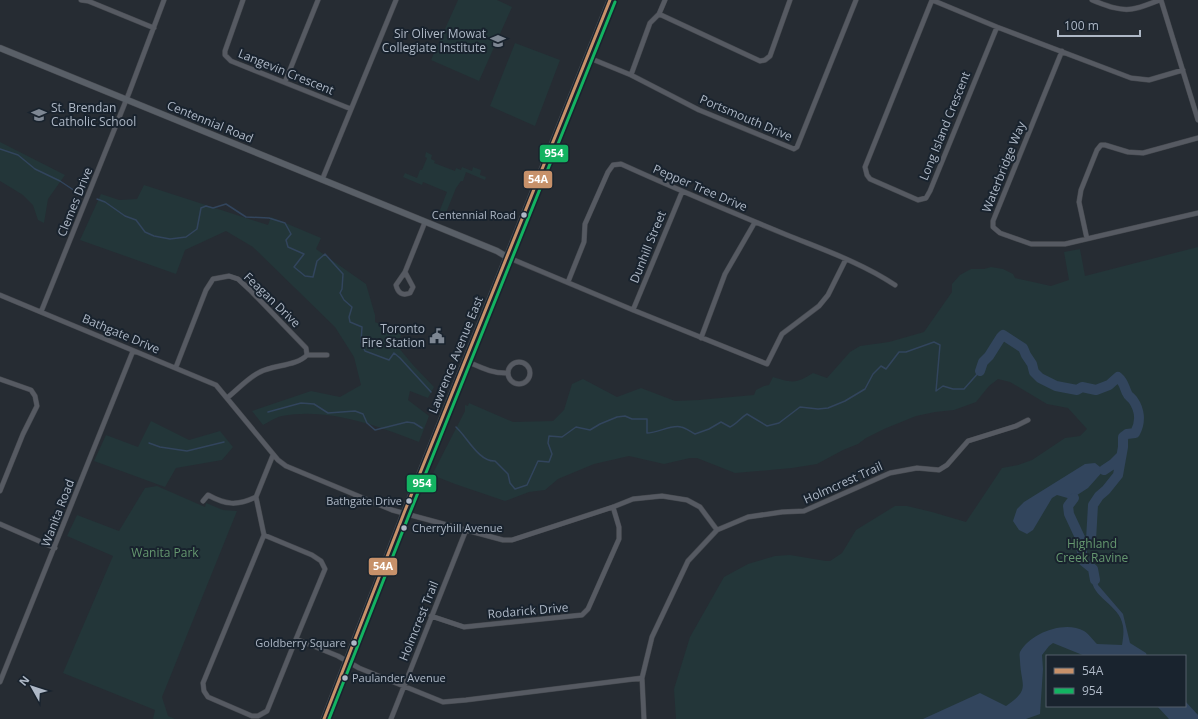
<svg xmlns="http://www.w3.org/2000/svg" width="1198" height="719" font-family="'Open Sans',sans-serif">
  <rect width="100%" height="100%" fill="#262c33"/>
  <!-- green -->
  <path fill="#233639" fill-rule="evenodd" d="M458 0H497L512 7 479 81 431 60Z
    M515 43 560 60 535 126 490 106Z
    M0 142 65 175 48 199 44 223 38 220 33 205 23 195 0 181Z
    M426 152 432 155 431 159 435 161 434 163 455 171 456 168 461 170 462 167 472 171 473 167 481 170 480 175 486 177 485 180 466 172 463 181H461L456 188 444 218 438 215 447 192 423 182 422 185 403 177 405 173 417 178 420 170H422L427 158 425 157Z
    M144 185 268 225 271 217 321 238 316 249 366 284 375 315V322L401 334 398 347 413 365 434 387 428 398 410 391 408 400 429 416 419 442C378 426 328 407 282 416 276 417 269 422 263 425L252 411 311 391 340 397 361 385 354 357 335 327 253 247 226 231 185 250 176 274 80 240 101 194 119 200 137 199Z
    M1198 247V719H676L674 689 690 637 724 577 748 564 775 556 790 555 826 561H830L842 553 856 530 895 506H907L932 512 966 522 1002 468 1018 465 1032 460 1065 438 1080 436 1087 429 1068 408 1047 404 1010 382 998 379 989 386 976 402 954 410 935 412 916 416 884 429 866 438 858 444 843 450 817 464 792 468 735 473 697 458H690L664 464 629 456 594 464 558 479 545 490 529 492 505 501 455 484 432 475 465 411V405L468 406 469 403 513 422 553 421 564 410 572 384 583 379 617 397 641 388 675 401 699 400 754 395 756 390 764 386 769 385 773 377C792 383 796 384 813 373L827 378 850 352 860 346 889 342 924 332 952 292V284L960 275 971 269H984L991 267 1003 269 1013 274 1015 278 1051 286 1069 280 1064 252 1080 249 1085 276ZM1047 656H1185V706H1047Z
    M151 421 189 440 220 431 233 447 222 460 176 468 165 487 94 461 106 435 138 447Z
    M157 486 205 507 206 503 223 510 237 511 162 697 168 716 175 719H153L155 710 63 673 113 556 67 536 77 515 119 531 145 488Z"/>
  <!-- water -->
  <path fill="#32455d" d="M1095 463 1104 470 1088 488 1071 499 1057 495 1052 498 1033 530 1027 534 1019 530 1013 521 1017 509 1024 502 1085 464Z
    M1094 563 1098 585 1123 614 1130 643 1146 653 1147 656H1085L1053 643 1049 646 1042 655 1043 669 1040 714 1026 719H923L980 693 1006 706C1031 689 1021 686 1020 661 1020 658 1019 655 1020 652 1030 633 1065 620 1084 631 1089 634 1093 640 1097 644L1122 645C1123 639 1124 632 1123 626 1119 600 1081 598 1094 563Z
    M1185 701 1198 715V719H1169L1157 706H1185Z"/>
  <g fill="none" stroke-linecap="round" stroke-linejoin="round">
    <!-- stream -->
    <path stroke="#32455d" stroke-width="1.5" d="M0 149 18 155 35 169 60 181 78 193
      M97 199 105 202 125 216 136 220 145 232 154 236 170 239 186 237 197 229 201 208 206 206 213 208 226 204 246 217 269 218 285 223 291 234 286 240 288 247 304 254 294 267 305 276 313 277 317 261 325 254 343 274 342 289 340 293 344 300 352 307 349 317 350 322 362 327 361 342 365 351 389 360 394 353 400 358 431 392
      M268 412 301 403 314 404 328 413 355 411 363 414 367 423 375 430 407 422 414 423 422 428
      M456 427C467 437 479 462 495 461L508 474 510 483 515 489 527 485 538 461 549 462 552 454 548 443 549 436 562 437 576 427 590 430 600 424 617 417 625 416 632 419H647V433C658 433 672 424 681 427 686 428 691 432 695 434L709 429 721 422 730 427C737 424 740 418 747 414L767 426 779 423 800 407 818 409 828 408 845 401 865 389 873 374 881 366 886 369 899 352H906L934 342 940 345 936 391 943 386 953 389H964L980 371
      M149 443 160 447 187 451 224 442"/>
    <!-- river -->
    <path stroke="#32455d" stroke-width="10" d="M980 371 983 362 989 356 1001 337 1003 335 1023 348 1026 355 1032 364 1034 372 1040 378 1056 386 1077 390 1082 387 1096 390 1109 385 1118 377C1124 382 1124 387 1127 393 1128 396 1131 397 1133 400 1140 410 1141 422 1135 433L1127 434 1123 437V447L1118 475 1106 490 1099 496 1093 505 1091 540 1083 544 1081 547 1082 552V560L1093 569 1095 580
      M1104 470 1113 464 1121 456
      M1074 498 1068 506 1069 514 1083 544"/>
    <!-- street casing -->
    <g stroke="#44484e" stroke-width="5.5">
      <path id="street" d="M81 0 88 1 154 28
        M243 0 225 51V55L231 61 351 109
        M665 0 659 14 760 61 765 60 770 56 790 0
        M932 0 865 167 867 175 870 179 918 200 926 198 930 191 997 27
        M932 0 997 27 1131 78 1149 80 1183 70
        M1092 0C1105 5 1118 11 1132 9 1141 8 1151 3 1160 0
        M1161 0 1198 120
        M1062 51 993 221V227L1000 233 1031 244H1065L1198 213
        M587 57 631 75 699 110 794 149 797 147 856 0
        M631 75 650 23 659 14
        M285 82 318 0
        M322 180 396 0
        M1087 239 1079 202 1081 190 1097 150 1101 145H1105L1128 152 1143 153 1198 138
        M507 257 633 310 767 364 782 334 819 306 828 295 846 259
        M405 272 413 287 410 293C402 296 398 293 396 285L405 272 425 222
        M568 282 584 242 585 224 608 172 613 165 621 164C676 189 731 212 787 235 824 250 862 263 895 285
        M0 295 216 385 278 460 286 466 392 510 503 540H512L613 507 633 499 662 496 687 500 700 507 717 530
        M633 310 682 192
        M41 312 129 93 164 0
        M701 338 725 274 755 222
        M307 355H327
        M466 361C480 367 493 374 508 373
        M508 373a11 11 0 1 1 22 0a11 11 0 1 1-22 0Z
        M176 367 206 290 213 279 229 276 238 279 251 291 306 348 307 355C297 366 273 365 260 372 249 377 237 390 227 398
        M0 379 31 390 35 396 37 406 23 434 0 491
        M273 455 256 497 264 535 203 683 204 691 208 697 252 716H258L267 711 296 639
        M203 501 208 495C226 505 237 506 256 497
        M0 524 55 548
        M264 535 312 555 321 561 325 569 296 639 338 656 359 668 443 702 466 700 642 678
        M431 616 464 627 582 615 588 609 619 539V527L613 507
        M0 682 133 351
        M391 719 466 530
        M644 719 642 678 652 637 688 561 717 530 748 517 782 512 804 511 890 473 917 468 939 470 947 465 968 441 1016 426 1028 420"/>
    </g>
    <!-- secondary casing -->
    <g stroke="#44484e" stroke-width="7">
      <path id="secondary" d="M0 48 497 251 507 257
        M324 719 404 513 610 0"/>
    </g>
    <!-- street -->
    <use href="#street" stroke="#565a62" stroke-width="4.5"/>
    <!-- secondary -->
    <use href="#secondary" stroke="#595f67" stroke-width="6"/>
    <!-- bus-1 casing -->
    <g stroke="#19232e" stroke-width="6">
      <path id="bus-1" d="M324 719 404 513 610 0"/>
    </g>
    <!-- bus-2 casing -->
    <g stroke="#19232e" stroke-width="6">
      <path id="bus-2" d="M329 719 409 515 615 2"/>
    </g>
    <!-- bus-1 -->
    <use href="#bus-1" stroke="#c7916a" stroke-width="3"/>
    <!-- bus-2 -->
    <use href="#bus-2" stroke="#13b361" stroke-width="3"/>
  </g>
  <!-- icons -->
  <defs>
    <g id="school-bare" transform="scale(1.2)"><path d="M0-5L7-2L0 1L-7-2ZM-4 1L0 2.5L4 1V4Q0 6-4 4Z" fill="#7e8793" stroke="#19232e" stroke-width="2.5" paint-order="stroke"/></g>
    <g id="civic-bare" transform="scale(1.2)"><path d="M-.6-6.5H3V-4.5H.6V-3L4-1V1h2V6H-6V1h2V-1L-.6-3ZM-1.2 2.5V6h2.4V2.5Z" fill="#7e8793" stroke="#19232e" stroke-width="2.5" paint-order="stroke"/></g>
  </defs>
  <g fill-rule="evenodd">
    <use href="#school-bare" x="498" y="41"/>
    <use href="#school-bare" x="39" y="115"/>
    <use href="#civic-bare" x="437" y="336"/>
  </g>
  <!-- markers -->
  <g fill="#aeb8c6" stroke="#19232e" stroke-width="1.5">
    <circle cx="524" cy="215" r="3.5"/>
    <circle cx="409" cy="501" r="3.5"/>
    <circle cx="404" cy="528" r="3.5"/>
    <circle cx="354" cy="643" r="3.5"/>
    <circle cx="345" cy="678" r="3.5"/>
  </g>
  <g text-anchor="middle" stroke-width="4" stroke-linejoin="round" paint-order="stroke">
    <!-- bus labels -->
    <g font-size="11" fill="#aeb8c6" stroke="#19232e" text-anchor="end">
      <text x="516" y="219">Centennial Road</text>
      <text x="402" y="505">Bathgate Drive</text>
      <text x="412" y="532" text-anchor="start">Cherryhill Avenue</text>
      <text x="346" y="647">Goldberry Square</text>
      <text x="352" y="682" text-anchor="start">Paulander Avenue</text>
    </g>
    <!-- poi labels -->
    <g font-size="12" fill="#aeb8c6" stroke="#19232e" text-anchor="end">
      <text x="486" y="38">Sir Oliver Mowat<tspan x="486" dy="14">Collegiate Institute</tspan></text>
      <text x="51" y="112" text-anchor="start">St. Brendan<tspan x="51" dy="14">Catholic School</tspan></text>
      <text x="425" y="333">Toronto<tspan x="425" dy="14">Fire Station</tspan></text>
    </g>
    <!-- street labels -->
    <g font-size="12" fill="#aeb8c6" stroke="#19232e">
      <text transform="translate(286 72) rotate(22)" y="4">Langevin Crescent</text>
      <text transform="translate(746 118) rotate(23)" y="4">Portsmouth Drive</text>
      <text transform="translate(210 122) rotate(22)" y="4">Centennial Road</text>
      <text transform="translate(945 126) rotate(-68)" y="4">Long Island Crescent</text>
      <text transform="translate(1004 167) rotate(-68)" y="4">Waterbridge Way</text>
      <text transform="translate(700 188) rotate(23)" y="4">Pepper Tree Drive</text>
      <text transform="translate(75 202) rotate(-68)" y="4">Clemes Drive</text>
      <text transform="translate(648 247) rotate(-68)" y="4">Dunhill Street</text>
      <text transform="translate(272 300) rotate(44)" y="4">Feagan Drive</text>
      <text transform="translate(121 334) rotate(23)" y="4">Bathgate Drive</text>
      <text transform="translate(456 355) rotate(-68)" y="4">Lawrence Avenue East</text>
      <text transform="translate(843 483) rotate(-24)" y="4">Holmcrest Trail</text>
      <text transform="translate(58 513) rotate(-69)" y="4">Wanita Road</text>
      <text transform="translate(528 611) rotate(-5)" y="4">Rodarick Drive</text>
      <text transform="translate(419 621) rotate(-68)" y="4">Holmcrest Trail</text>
    </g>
    <!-- park labels -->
    <g font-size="12" fill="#65976f" stroke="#19232e">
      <text x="1092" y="548">Highland<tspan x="1092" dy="14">Creek Ravine</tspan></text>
      <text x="165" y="557">Wanita Park</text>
    </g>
  </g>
  <g stroke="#19232e" stroke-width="1.5">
    <rect x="539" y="144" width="30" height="19" rx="4" fill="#13b361"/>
    <rect x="523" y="170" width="30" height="19" rx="4" fill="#c7916a"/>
    <rect x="406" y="474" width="31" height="19" rx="4" fill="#13b361"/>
    <rect x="368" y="557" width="30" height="19" rx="4" fill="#c7916a"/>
  </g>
  <g font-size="11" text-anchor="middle" font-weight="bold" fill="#fff">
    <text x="554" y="157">954</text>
    <text x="538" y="183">54A</text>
    <text x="422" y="487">954</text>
    <text x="383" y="570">54A</text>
  </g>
  <!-- legend -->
  <rect x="1046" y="655" width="140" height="52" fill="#19232e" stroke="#555f6b"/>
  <rect x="1054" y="668" width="20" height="6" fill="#c7916a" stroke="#555f6b"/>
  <text x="1082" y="675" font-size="12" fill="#aeb8c6">54A</text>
  <rect x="1054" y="688" width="20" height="6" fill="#13b361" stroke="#555f6b"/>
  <text x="1082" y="695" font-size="12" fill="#aeb8c6">954</text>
  <!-- north arrow -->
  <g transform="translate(32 687) rotate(309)" stroke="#19232e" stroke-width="3" paint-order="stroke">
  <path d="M0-3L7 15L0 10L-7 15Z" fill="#aeb8c6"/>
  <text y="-6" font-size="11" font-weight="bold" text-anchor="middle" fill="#aeb8c6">N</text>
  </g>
  <!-- scale -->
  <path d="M1058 30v6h82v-6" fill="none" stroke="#aeb8c6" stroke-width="2"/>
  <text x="1064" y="30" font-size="12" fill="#aeb8c6" stroke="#19232e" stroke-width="3" paint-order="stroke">100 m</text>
</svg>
